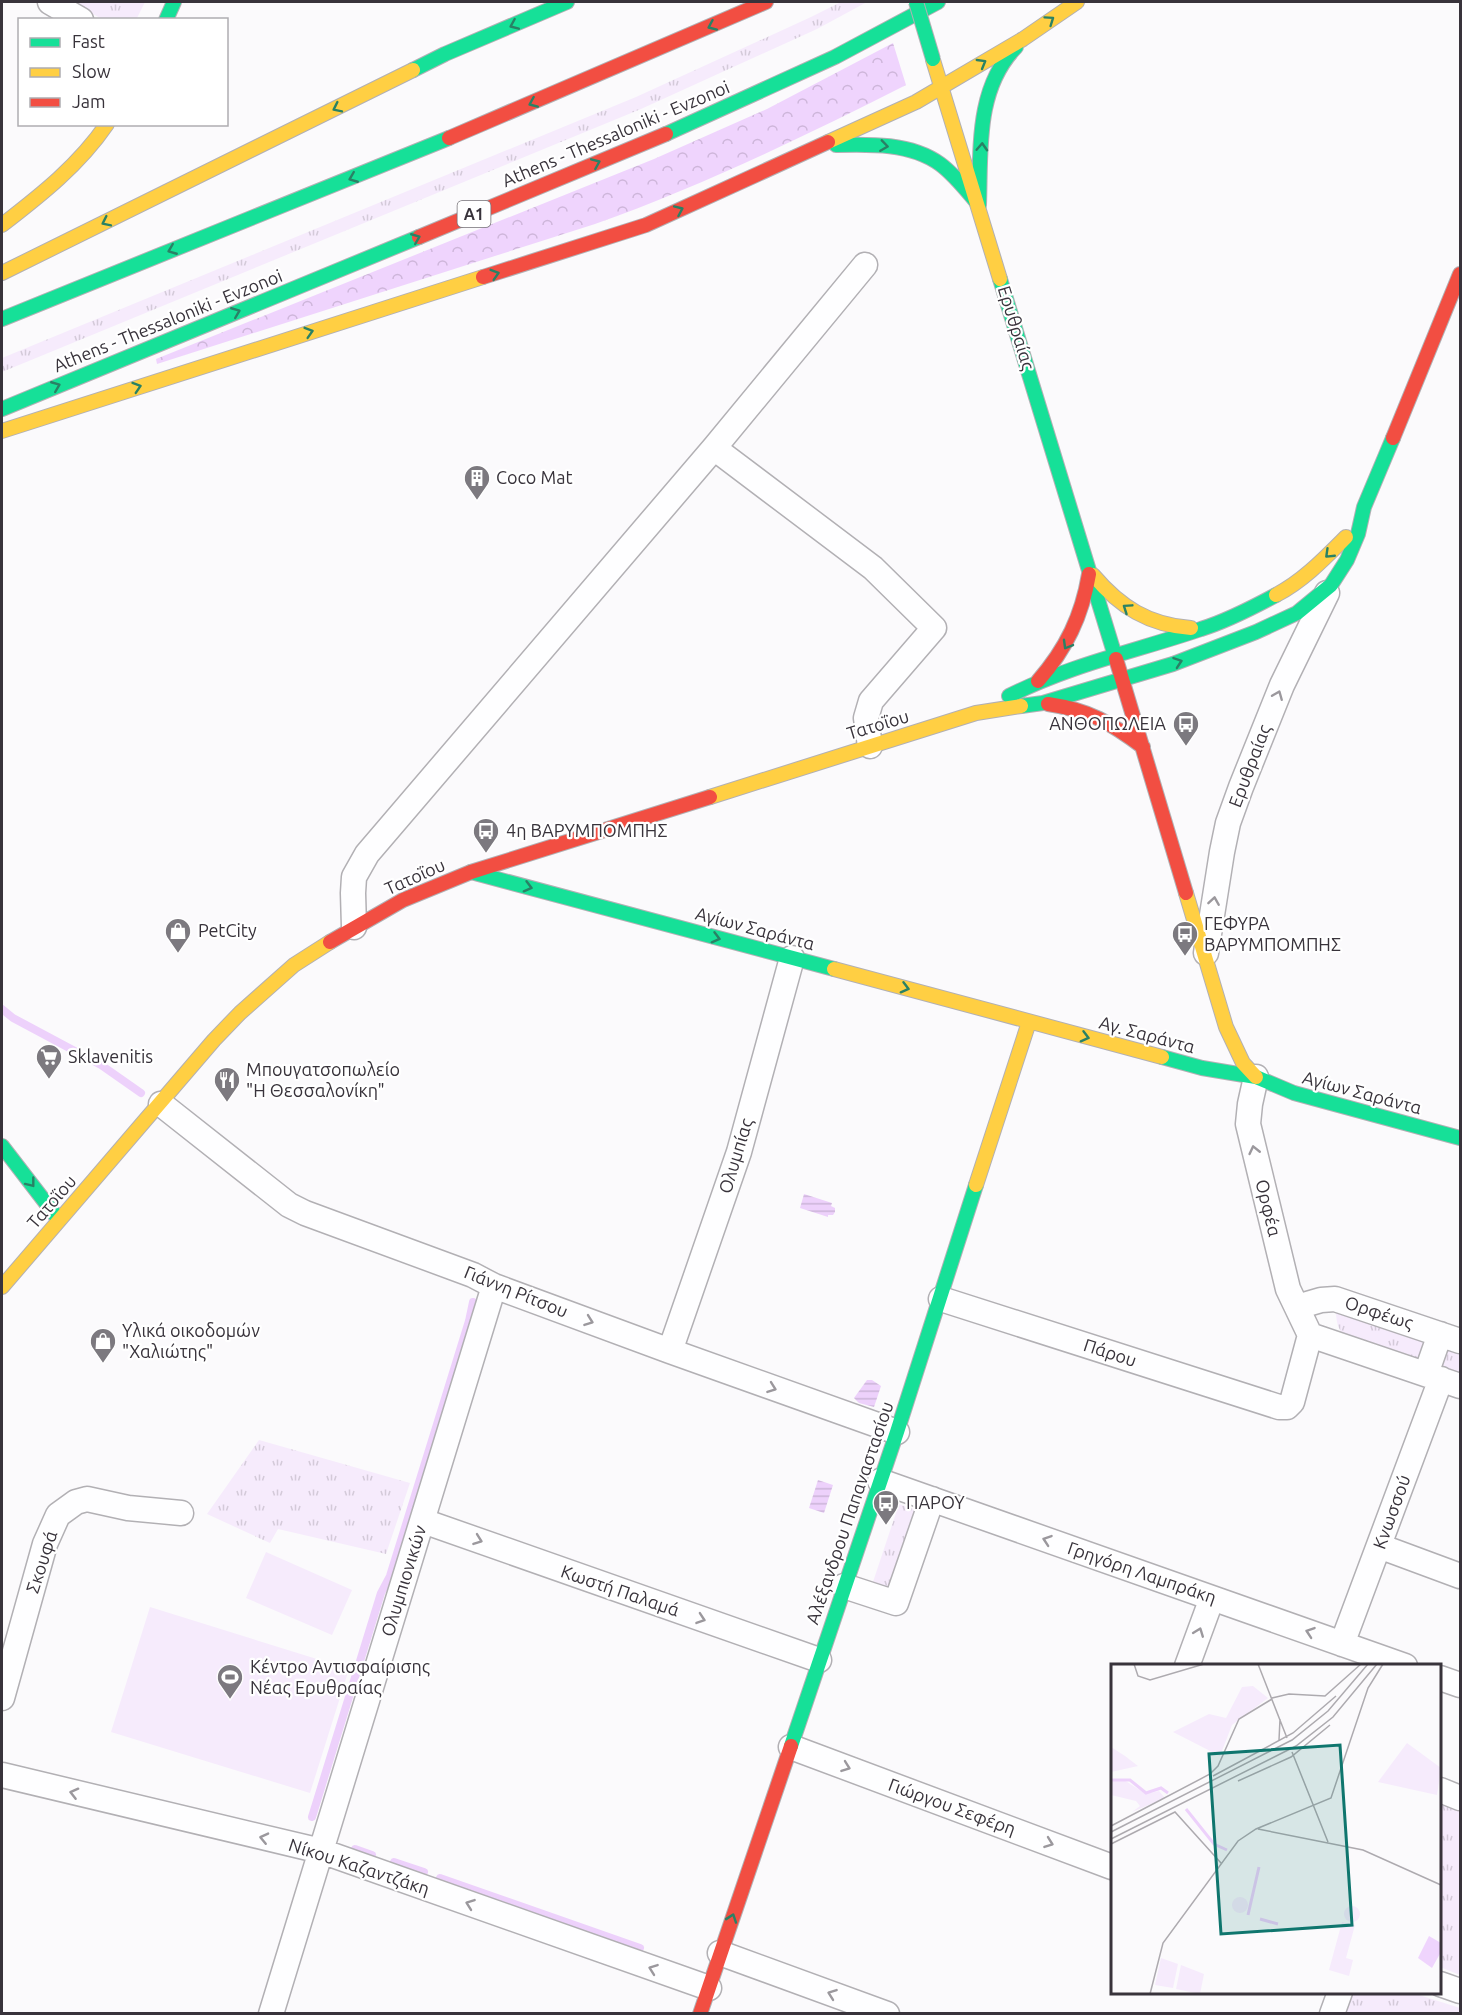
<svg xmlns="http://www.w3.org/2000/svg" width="1462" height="2015" font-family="Ubuntu,sans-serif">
  <defs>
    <pattern id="grass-tufts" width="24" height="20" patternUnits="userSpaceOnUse" patternTransform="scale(1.5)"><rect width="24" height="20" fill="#f6ebfc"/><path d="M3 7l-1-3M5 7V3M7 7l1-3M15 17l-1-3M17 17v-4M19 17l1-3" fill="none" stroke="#d4cad9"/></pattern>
    <pattern id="forest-crowns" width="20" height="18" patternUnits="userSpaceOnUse" patternTransform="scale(1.5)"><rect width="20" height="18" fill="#efd4fd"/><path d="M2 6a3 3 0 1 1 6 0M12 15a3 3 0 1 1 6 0" fill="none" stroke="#ceb6da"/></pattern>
    <pattern id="water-rules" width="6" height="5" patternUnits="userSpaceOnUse" patternTransform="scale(1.5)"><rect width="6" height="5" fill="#edd1fb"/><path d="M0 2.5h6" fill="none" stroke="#ccb4d8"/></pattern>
  </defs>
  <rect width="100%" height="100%" fill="#fbfafc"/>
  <!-- grass -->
  <path fill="url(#grass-tufts)" d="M71 2H145L136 20 102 19Z
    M841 2H867L817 29 641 109 2 372V358L636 97 811 17Z
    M1336 1308 1428 1338 1421 1359 1416 1361 1345 1336C1337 1329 1336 1320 1336 1308Z
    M1445 1345 1460 1346V1378L1438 1366Z
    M259 1440 410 1483 386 1554 278 1529 270 1543 207 1514Z
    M899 1504 919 1511 891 1595 871 1588Z
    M1440 1799 1460 1806V1975L1440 1967Z
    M1349 1992 1413 1993 1460 2008V2014H1341Z"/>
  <!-- forest -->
  <path fill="url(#forest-crowns)" d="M893 43 906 85C805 136 702 186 595 224L157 364 156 359 654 159 767 109Z"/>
  <!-- garden -->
  <path fill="#f6ebfc" d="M266 1552 352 1590 332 1635 246 1598Z
    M150 1607 349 1669 310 1793 111 1732Z"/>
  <!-- water -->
  <path fill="url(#water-rules)" d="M804 1194 832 1203 831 1206 835 1208V1212L833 1215H828V1217L800 1208Z
    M867 1380H872L881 1386 874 1407 859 1403 854 1398Z
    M818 1480 833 1485 824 1513 809 1508Z"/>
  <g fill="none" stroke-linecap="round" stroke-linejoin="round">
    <!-- stream -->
    <path stroke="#edd1fb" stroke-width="8" d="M2 1009 13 1018 101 1065 141 1093
      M312 1817 381 1593 390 1576 469 1321 473 1302
      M355 1849 372 1855
      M394 1862 424 1872
      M440 1878 640 1948"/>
    <!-- street casing -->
    <g stroke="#b2b0b4" stroke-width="27">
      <path id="street" d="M50 2 81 20
        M714 448 873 568 934 628 871 701 866 718 870 746
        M354 927 353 893 354 877 367 854 714 448 865 265
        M1206 953 1222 852 1228 823 1241 787 1282 685 1327 593
        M1256 1077 1250 1104 1248 1124 1288 1289 1310 1335
        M161 1104 289 1205 305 1213 473 1275 494 1286 670 1351 897 1432
        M941 1299 1279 1407H1287L1292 1402 1310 1335
        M1297 1307 1321 1300 1335 1299 1460 1341
        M1310 1335 1460 1386
        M670 1351 739 1152 792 958
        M1426 1374 1440 1334
        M880 1481 1405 1666
        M423 1521 819 1660
        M1379 1546 1460 1576
        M844 1586 896 1603 932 1499
        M1342 1644 1441 1379
        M1187 1666 1212 1598
        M1440 1678 1460 1685
        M2 1698 45 1544 58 1515 76 1502 87 1499 128 1508 181 1513
        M791 1747 1112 1867
        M2 1775 321 1851 709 1988
        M1440 1790 1460 1798
        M720 1953 887 2014
        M1440 1984 1460 1991
        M271 2014 494 1286
        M1332 2014 1340 1992"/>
    </g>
    <!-- fast casing -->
    <g stroke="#b2b0b4" stroke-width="16">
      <path id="fast" d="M166 20 174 2
        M413 70 445 54 567 2
        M666 134 835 57 938 2
        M836 145C870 144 911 143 940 164 955 175 967 191 979 205
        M979 205C981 151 975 89 1016 47
        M1000 279 1116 659
        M2 319 449 138
        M2 409 419 237
        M1009 696C1070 665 1136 651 1201 629 1227 621 1252 608 1276 595
        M1021 706 1043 703 1173 664 1256 632 1297 613 1331 585 1347 560 1358 534 1364 507 1393 438
        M471 872 834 969
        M1162 1057 1202 1068 1256 1077 1294 1093 1460 1138
        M2 1146 59 1220
        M791 1746 897 1432 976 1185"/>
    </g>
    <!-- slow casing -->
    <g stroke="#b2b0b4" stroke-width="16">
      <path id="slow" d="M933 60 1000 279
        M828 142 916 102 1023 39 1077 2
        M2 225C41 195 79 165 107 124
        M2 273 413 70
        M2 431 483 277
        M1093 575C1120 607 1149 625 1191 628
        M1276 595C1303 581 1325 558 1346 537
        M710 797 976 713 1021 706
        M1186 893 1226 1027 1243 1063 1256 1077
        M834 969 1162 1057
        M976 1185 1029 1022
        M2 1287 214 1040 240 1013 294 965 330 942"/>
    </g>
    <!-- jam casing -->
    <g stroke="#b2b0b4" stroke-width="16">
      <path id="jam" d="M449 138 766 2
        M419 237 666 134
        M483 277 646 225 828 142
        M1393 438 1460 274
        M1116 659 1186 893
        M1038 681C1066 649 1082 616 1089 574
        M1048 704C1089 710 1111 723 1143 747
        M330 942 403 900 471 872 710 797
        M700 2014 791 1746"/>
    </g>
    <!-- street -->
    <use href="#street" stroke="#fefeff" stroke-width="24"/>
    <!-- fast -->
    <use href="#fast" stroke="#16e098" stroke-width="14"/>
    <!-- slow -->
    <use href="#slow" stroke="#ffcf43" stroke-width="14"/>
    <!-- jam -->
    <use href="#jam" stroke="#f24e42" stroke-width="14"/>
    <!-- fast-bridge casing -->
    <g stroke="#b2b0b4" stroke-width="16" stroke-linecap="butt">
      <path id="fast-bridge" d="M916 2 933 59"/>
    </g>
    <!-- fast-bridge -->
    <use href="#fast-bridge" stroke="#16e098" stroke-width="14"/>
  </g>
  <!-- one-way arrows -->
  <defs><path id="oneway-chevron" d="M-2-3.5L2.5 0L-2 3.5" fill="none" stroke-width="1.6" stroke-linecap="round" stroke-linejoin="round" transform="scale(1.5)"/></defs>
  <g stroke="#298165">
    <use href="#oneway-chevron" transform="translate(1050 20) rotate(-35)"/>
    <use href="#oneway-chevron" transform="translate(514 25) rotate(157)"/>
    <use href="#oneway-chevron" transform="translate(712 26) rotate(156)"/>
    <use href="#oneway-chevron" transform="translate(982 63) rotate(-30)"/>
    <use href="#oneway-chevron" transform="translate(533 103) rotate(157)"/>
    <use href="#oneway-chevron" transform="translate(337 108) rotate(154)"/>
    <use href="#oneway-chevron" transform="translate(884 146) rotate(8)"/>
    <use href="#oneway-chevron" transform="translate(982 147) rotate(-87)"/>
    <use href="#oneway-chevron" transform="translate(596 163) rotate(-23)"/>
    <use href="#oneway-chevron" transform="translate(353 178) rotate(158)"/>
    <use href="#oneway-chevron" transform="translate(679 210) rotate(-24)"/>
    <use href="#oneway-chevron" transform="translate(106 222) rotate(154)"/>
    <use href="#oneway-chevron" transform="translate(416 238) rotate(-22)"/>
    <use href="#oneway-chevron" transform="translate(172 250) rotate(158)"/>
    <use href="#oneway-chevron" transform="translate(495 274) rotate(-17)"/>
    <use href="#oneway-chevron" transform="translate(236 312) rotate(-22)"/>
    <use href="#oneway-chevron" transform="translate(309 332) rotate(-17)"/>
    <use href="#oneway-chevron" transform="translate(56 386) rotate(-22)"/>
    <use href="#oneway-chevron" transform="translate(137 387) rotate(-18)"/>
    <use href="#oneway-chevron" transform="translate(1329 554) rotate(136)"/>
    <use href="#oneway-chevron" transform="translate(1127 608) rotate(-146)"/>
    <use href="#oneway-chevron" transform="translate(1067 645) rotate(120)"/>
    <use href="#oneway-chevron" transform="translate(1178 662) rotate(-19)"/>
    <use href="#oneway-chevron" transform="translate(528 887) rotate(15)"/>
    <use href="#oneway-chevron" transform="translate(716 938) rotate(15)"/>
    <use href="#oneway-chevron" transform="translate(905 988) rotate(15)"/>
    <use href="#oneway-chevron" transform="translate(1085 1037) rotate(15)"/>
    <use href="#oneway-chevron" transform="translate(31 1183) rotate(52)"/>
    <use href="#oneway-chevron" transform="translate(732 1918) rotate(-71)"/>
  </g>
  <g stroke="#9b989d">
    <use href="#oneway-chevron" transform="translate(1278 695) rotate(-68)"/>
    <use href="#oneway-chevron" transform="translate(1214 901) rotate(-81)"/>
    <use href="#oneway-chevron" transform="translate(1254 1150) rotate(-103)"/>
    <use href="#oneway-chevron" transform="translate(589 1321) rotate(20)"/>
    <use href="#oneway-chevron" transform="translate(772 1388) rotate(20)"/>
    <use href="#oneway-chevron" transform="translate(478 1540) rotate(20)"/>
    <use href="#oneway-chevron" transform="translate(1047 1540) rotate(-161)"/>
    <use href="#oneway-chevron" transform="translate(701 1619) rotate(19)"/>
    <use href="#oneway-chevron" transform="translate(1199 1632) rotate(-69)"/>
    <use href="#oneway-chevron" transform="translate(1310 1632) rotate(-161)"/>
    <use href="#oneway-chevron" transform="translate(846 1767) rotate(20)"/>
    <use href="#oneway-chevron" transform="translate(74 1793) rotate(-166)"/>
    <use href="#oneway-chevron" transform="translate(264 1838) rotate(-167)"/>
    <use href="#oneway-chevron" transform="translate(1049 1843) rotate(20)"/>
    <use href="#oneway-chevron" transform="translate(470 1904) rotate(-160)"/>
    <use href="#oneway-chevron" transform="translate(653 1969) rotate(-160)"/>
    <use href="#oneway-chevron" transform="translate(832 1994) rotate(-160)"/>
  </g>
  <!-- icons -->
  <defs>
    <g id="building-pin" transform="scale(1.35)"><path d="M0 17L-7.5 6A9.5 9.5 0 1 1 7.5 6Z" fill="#7c797f" stroke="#fff"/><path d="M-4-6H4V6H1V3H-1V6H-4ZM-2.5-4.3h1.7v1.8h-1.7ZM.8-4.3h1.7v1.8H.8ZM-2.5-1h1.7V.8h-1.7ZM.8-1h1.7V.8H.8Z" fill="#fff"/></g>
    <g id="bus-pin" transform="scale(1.35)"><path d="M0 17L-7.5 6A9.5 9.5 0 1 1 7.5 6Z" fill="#7c797f" stroke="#fff"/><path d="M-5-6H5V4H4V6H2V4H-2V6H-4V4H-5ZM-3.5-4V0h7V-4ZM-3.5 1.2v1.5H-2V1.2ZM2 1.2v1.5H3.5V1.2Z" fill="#fff"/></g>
    <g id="shop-pin" transform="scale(1.35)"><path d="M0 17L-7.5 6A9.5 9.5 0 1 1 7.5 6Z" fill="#7c797f" stroke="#fff"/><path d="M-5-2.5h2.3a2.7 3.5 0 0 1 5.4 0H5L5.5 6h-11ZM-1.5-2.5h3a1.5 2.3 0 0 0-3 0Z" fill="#fff"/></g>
    <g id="supermarket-pin" transform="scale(1.35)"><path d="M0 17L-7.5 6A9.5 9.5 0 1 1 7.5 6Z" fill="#7c797f" stroke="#fff"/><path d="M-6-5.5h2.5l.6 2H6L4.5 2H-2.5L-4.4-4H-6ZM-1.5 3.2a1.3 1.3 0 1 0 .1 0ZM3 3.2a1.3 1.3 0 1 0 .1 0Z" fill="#fff"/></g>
    <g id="restaurant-pin" transform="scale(1.35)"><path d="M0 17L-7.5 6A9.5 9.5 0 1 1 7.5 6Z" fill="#7c797f" stroke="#fff"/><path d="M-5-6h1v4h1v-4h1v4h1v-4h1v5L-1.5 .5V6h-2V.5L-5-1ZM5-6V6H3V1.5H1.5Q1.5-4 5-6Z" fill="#fff"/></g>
    <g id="stadium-pin" transform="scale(1.35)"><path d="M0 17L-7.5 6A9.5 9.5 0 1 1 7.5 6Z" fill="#7c797f" stroke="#fff"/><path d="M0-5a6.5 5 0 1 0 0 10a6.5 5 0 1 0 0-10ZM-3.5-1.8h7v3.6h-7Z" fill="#fff"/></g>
  </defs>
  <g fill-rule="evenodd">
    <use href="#building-pin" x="477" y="478"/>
    <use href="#bus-pin" x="1186" y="724"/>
    <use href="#bus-pin" x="486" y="831"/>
    <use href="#shop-pin" x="178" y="931"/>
    <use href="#bus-pin" x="1185" y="934"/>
    <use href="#supermarket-pin" x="49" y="1057"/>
    <use href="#restaurant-pin" x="227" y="1080"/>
    <use href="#shop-pin" x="103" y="1341"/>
    <use href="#bus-pin" x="886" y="1503"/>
    <use href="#stadium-pin" x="230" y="1677"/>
  </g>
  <g text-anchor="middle" stroke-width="4.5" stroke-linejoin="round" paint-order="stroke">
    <!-- shield labels -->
    <rect fill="#fff" stroke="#747076" stroke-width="1.5" x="457.5" y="201" width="33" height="26" rx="4.5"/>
    <g font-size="16" font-weight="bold" fill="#38333b">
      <text x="474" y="220">Α1</text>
    </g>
    <!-- street labels -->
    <g font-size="18" fill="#38333b" stroke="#fff">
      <text transform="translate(616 134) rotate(-23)" y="6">Athens - Thessaloniki - Evzonoi</text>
      <text transform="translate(168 321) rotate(-22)" y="6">Athens - Thessaloniki - Evzonoi</text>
      <text transform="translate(1016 328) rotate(73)" y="6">Ερυθραίας</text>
      <text transform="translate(878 725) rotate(-17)" y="6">Τατοΐου</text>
      <text transform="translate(1250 766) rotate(-69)" y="6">Ερυθραίας</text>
      <text transform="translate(415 877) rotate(-24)" y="6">Τατοΐου</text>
      <text transform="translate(755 929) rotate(15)" y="6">Αγίων Σαράντα</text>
      <text transform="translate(1147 1035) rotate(15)" y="6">Αγ. Σαράντα</text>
      <text transform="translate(1362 1093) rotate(15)" y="6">Αγίων Σαράντα</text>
      <text transform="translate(736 1156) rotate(-73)" y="6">Ολυμπίας</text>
      <text transform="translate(52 1202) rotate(-49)" y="6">Τατοΐου</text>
      <text transform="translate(1268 1208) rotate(76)" y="6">Ορφέα</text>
      <text transform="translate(516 1292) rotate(22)" y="6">Γιάννη Ρίτσου</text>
      <text transform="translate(1379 1313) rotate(18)" y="6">Ορφέως</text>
      <text transform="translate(1110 1353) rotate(18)" y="6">Πάρου</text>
      <text transform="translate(1392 1512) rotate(-70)" y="6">Κνωσσού</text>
      <text transform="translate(850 1513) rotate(-71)" y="6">Αλέξανδρου Παπαναστασίου</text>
      <text transform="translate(42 1562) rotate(-72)" y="6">Σκουφά</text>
      <text transform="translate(1142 1573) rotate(19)" y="6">Γρηγόρη Λαμπράκη</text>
      <text transform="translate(404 1581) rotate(-73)" y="6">Ολυμπιονικών</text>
      <text transform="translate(620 1591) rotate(19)" y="6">Κωστή Παλαμά</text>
      <text transform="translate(952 1807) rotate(20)" y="6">Γιώργου Σεφέρη</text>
      <text transform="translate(359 1867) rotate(18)" y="6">Νίκου Καζαντζάκη</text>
    </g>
    <!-- poi labels -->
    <g font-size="18" fill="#38333b" stroke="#fff" text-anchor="start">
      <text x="496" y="484">Coco Mat</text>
      <text x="1166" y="730" text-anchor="end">ΑΝΘΟΠΩΛΕΙΑ</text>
      <text x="506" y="837">4η ΒΑΡΥΜΠΟΜΠΗΣ</text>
      <text x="1204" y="930">ΓΕΦΥΡΑ<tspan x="1204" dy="21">ΒΑΡΥΜΠΟΜΠΗΣ</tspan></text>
      <text x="198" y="937">PetCity</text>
      <text x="68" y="1063">Sklavenitis</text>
      <text x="246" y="1076">Μπουγατσοπωλείο<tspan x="246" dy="21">"Η Θεσσαλονίκη"</tspan></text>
      <text x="122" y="1337">Υλικά οικοδομών<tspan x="122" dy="21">"Χαλιώτης"</tspan></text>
      <text x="906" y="1509">ΠΑΡΟΥ</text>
      <text x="250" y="1673">Κέντρο Αντισφαίρισης<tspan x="250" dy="21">Νέας Ερυθραίας</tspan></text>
    </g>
  </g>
  <!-- overview -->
  <g transform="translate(1111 1664)">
    <rect width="330" height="330" fill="#fbfafc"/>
    <path d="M142 22 157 34 121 61 109 92 62 68 98 50 115 54 131 23ZM296 79 330 104 326 131 267 118ZM13 116 35 130 48 127 54 134 21 148 29 142 25 137 0 131V117ZM233 250a8 8 0 1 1 16 0a8 8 0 1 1-16 0ZM231 258 244 261 235 294 242 296 238 312 218 306ZM50 294 67 300 62 324 44 321ZM70 301 93 310 89 330 65 325Z" fill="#f6ebfc"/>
    <path d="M318 272 330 279V288L321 304 307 294Z" fill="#efd4fd"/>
    <path d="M0 83 14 92 27 102 0 108Z" fill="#f6ebfc"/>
    <path d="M121 241a8 8 0 1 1 16 0a8 8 0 1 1-16 0Z" fill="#f6ebfc"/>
    <path fill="none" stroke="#edd1fb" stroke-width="3" d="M0 116H19L35 129 50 124 57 129M75 145 103 180 116 186M137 251 148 203M149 255 167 260"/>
    <path fill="none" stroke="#adaaaf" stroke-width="1.5" d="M23 0 27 12 39 16 93 0M147 0 176 74M161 34 178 30 214 32 250 0M168 76 169 55M181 88 217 178M102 112 182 69 225 32M127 117 180 93 219 61M0 162 99 110 107 102 128 55 161 35M147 165 252 186 330 221M0 168 181 76 217 47 257 0M0 175 185 82 222 53 266 0M0 180 64 148 110 199M39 330 52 279 127 177 145 165 220 134 257 24 272 0"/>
    <path fill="#0f766e" fill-opacity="0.15" stroke="#0f766e" stroke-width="3" d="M229 81 241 261 110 270 98 90Z"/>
    <rect width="330" height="330" fill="none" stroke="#38333b" stroke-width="3"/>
  </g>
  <!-- border -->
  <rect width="1462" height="2015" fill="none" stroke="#38333b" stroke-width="6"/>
  <!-- legend -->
  <rect x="18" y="18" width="210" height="108" fill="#ffffff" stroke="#afadb1" stroke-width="1.5"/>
  <rect x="30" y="38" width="30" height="9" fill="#16e098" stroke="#afadb1" stroke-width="1.5"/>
  <text x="72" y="48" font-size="18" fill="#38333b">Fast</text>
  <rect x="30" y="68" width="30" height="9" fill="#ffcf43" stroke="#afadb1" stroke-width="1.5"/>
  <text x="72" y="78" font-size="18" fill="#38333b">Slow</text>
  <rect x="30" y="98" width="30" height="9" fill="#f24e42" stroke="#afadb1" stroke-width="1.5"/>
  <text x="72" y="108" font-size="18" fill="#38333b">Jam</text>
</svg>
